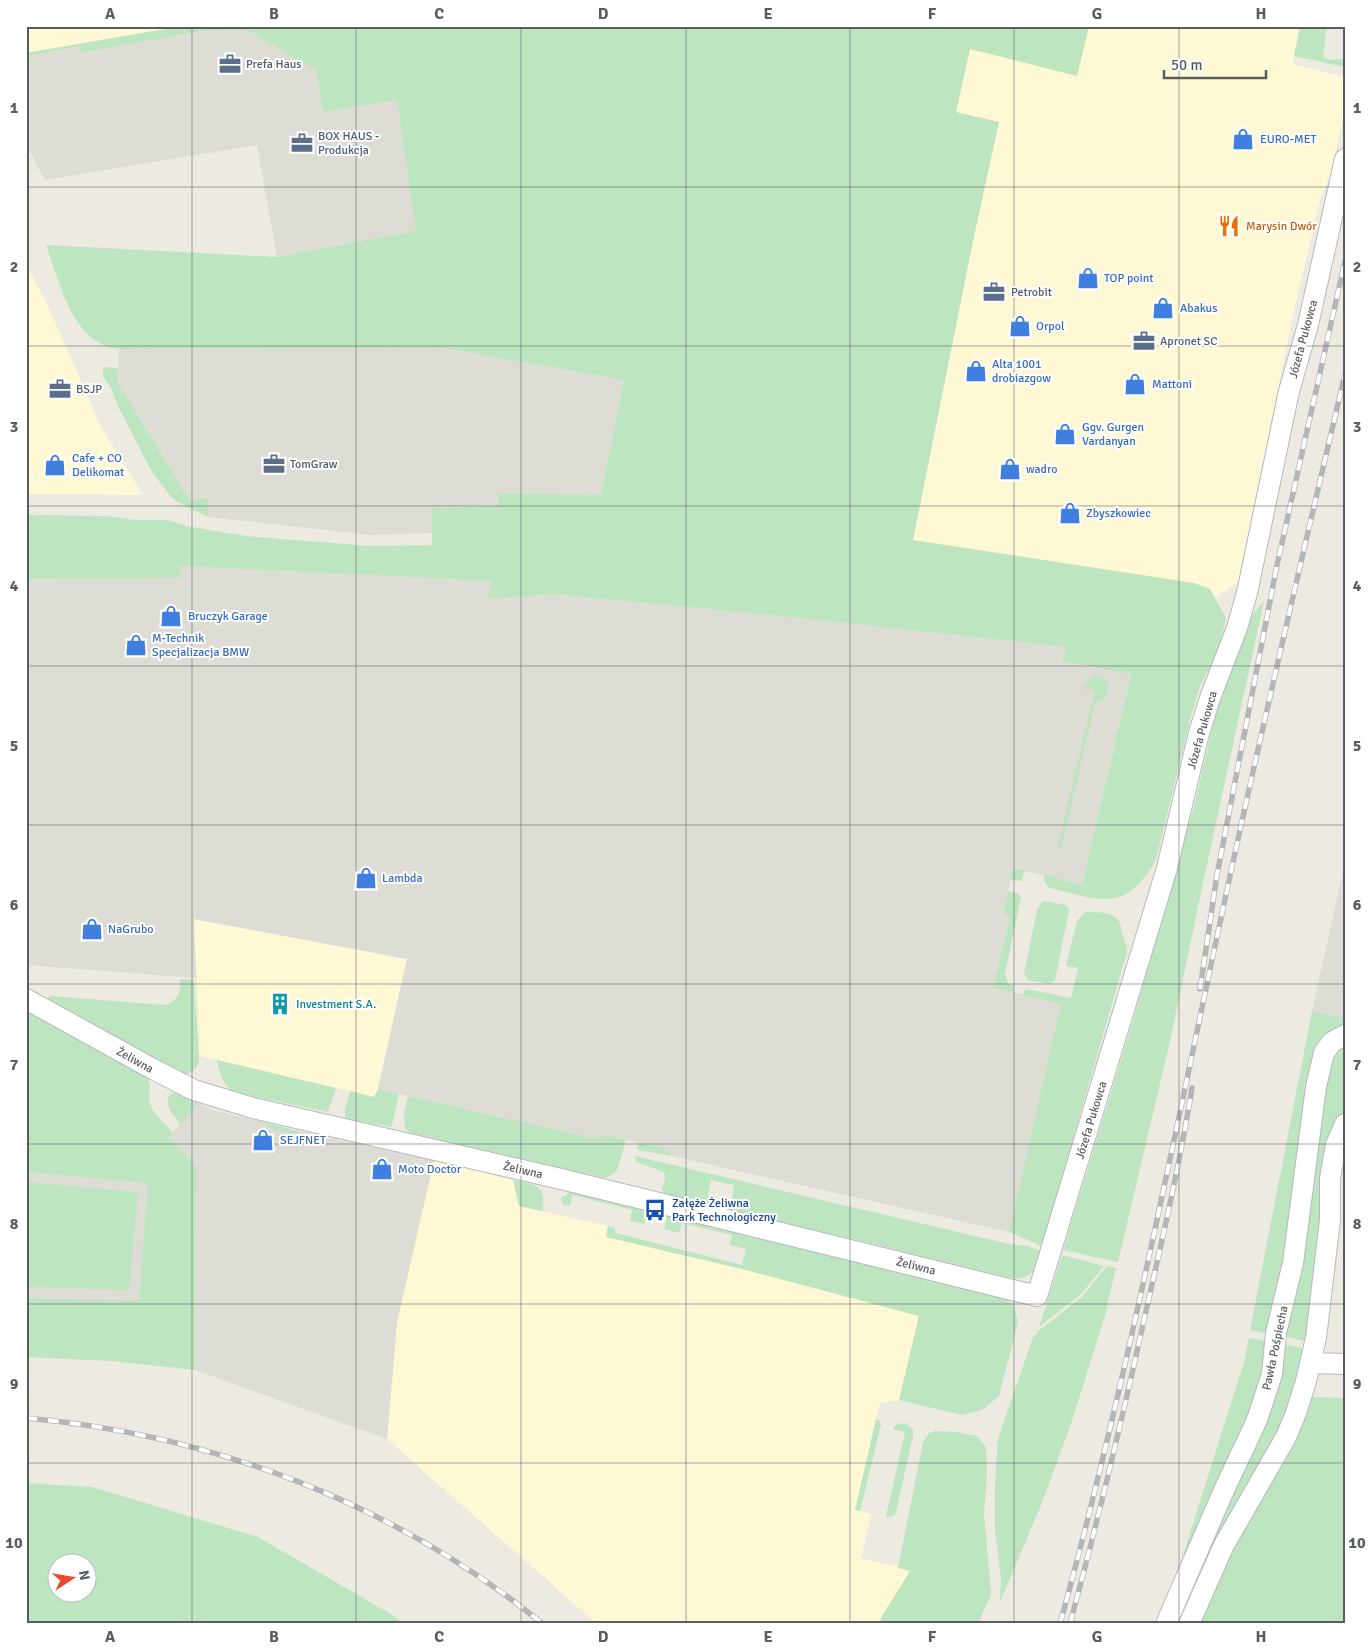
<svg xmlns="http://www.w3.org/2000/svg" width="1371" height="1650" font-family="Signika,sans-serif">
  <rect width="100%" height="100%" fill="#edebe1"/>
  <!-- commercial -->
  <path fill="#fef8d4" d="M26 26H183L26 53Z
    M1089 26H1300L1293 64 1345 77V111L1331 174 1320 200 1294 311 1240 574 1237 583 1215 598 1210 589 1194 583 913 541 974 236 999 123 956 112 970 48 1077 76Z
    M26 263 48 306 101 427 143 495 26 494Z
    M194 919 407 959 378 1089 374 1097 200 1056Z
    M434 1160 513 1180 519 1206 608 1226 606 1237 751 1271 919 1316 899 1400 880 1403 855 1510 871 1514 861 1558 911 1570 881 1618 880 1624H597L387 1439 397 1322Z"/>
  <!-- industrial -->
  <path fill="#dddcd5" d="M247 30 316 70 323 112 397 100 417 231 277 257 257 145 45 180 26 144V56L81 46 83 53 202 31Z
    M443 348 625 380 602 495 499 493 498 506 432 508V533L371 535 208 517 209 500 189 499 118 383 119 349Z
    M180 566 492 581 488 599 553 594 789 617 1066 647 1064 661 1131 673 1082 885 1013 868 1003 914 1010 916 993 987 1062 1004 1009 1232 672 1156 665 1149 607 1135 597 1139 378 1089 407 959 194 919 196 978 26 965V579L180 578Z
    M1345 863V1018L1312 1011Z
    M198 1103 216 1111 267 1123 266 1127 297 1134 298 1131 434 1160 397 1322 387 1439 195 1370 196 1167 169 1137Z
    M26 1172 149 1183 139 1301 26 1298Z"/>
  <!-- green -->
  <path fill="#bce5c0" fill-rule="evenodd" d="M183 26H1089L1077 76 970 49 956 112 999 122 974 236 913 540 1194 583 1210 589 1226 618 1218 653 1200 686 1190 720 1157 856C1154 865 1149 872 1143 879 1137 885 1130 894 1122 896 1099 904 1072 893 1050 888 1045 884 1044 881 1044 875L1082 885 1131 674 1063 661 1066 647 789 617 553 594 488 599 491 581 180 566V578L26 579V515L106 516 136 520H168L186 526 246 536 370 546 432 545V508L498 506V493L601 495 624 380 443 348 119 349C73 346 59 280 46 245L277 257 416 231 397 100 323 112 316 70 247 30 202 31 82 53 80 46 26 56V53Z
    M1300 26H1327L1323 57 1330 60 1345 58V67L1294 56Z
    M106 367 118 368V383L189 499H209L208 517 177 502 171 497 152 472 118 406 111 388 103 376V370Z
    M1264 601 1203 883 1171 1037 1118 1262 1063 1250 1130 1031 1194 807 1219 698 1252 615Z
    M1098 676 1101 677 1107 683C1111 695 1104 699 1095 703L1061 849H1057L1095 690 1093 688 1084 690C1085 682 1089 678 1098 676Z
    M1013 868 1025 870 1021 881 1010 880Z
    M1008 891 1017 893 1021 897 1005 974 1008 983 1013 986 1014 992 993 988 1010 916 1003 914Z
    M1044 901 1066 905 1069 910 1055 980 1050 984 1028 980 1024 974 1037 910 1041 903Z
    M1085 912C1094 911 1114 912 1119 921 1121 924 1121 929 1122 933 1124 940 1127 944 1127 952L1042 1246 1009 1232 1061 1004 1023 995 1024 991 1027 989 1071 998 1078 968 1066 966 1077 921Z
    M180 979 194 980 199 1060C196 1069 194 1072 185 1075L47 998 51 996 165 1005C178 1002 181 992 180 979Z
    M26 1011 148 1078C152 1087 148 1093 150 1103 152 1113 166 1125 173 1132L169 1137 196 1166 195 1370 111 1361 26 1357V1298L139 1301 148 1183 26 1172Z
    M1312 1011 1345 1018V1028L1335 1031 1289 1262 1271 1334 1250 1330Z
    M1345 1038V1116L1311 1343 1280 1335 1328 1055Z
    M217 1060 336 1088 328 1112 232 1092C223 1082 219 1073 217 1060Z
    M378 1089 399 1094 392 1125 390 1127 345 1118V1109L350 1091 374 1097Z
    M173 1092 198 1103 181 1124C173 1116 160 1101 173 1092Z
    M408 1096 597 1139 607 1135 626 1140 617 1171 613 1174 605 1178 411 1133 405 1129 404 1113Z
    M267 1123 298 1131 297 1135 266 1127Z
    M638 1142 665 1149 672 1156 637 1150Z
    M635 1156 1009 1244 1027 1246 1040 1251C1039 1256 1037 1266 1034 1270 1025 1282 1010 1278 998 1275L844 1237 666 1196 662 1189 665 1179 664 1172 639 1163 636 1161ZM711 1180 734 1185 731 1205 707 1201Z
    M513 1180C534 1184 548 1185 542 1211L519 1206Z
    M26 1182 138 1192 129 1290 26 1287Z
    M569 1192 751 1235 1008 1300 1014 1306 1018 1322 999 1396 986 1407 979 1411 962 1415 899 1400 919 1316 742 1269 606 1237 608 1226 614 1227 616 1233 742 1265 746 1249 730 1245 732 1235 682 1223 679 1233 664 1229 667 1219 647 1214 644 1224 630 1221 632 1210 572 1195 570 1206 563 1205 561 1199 562 1196H565Z
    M1062 1255 1104 1266 1082 1293 1039 1327Z
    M1109 1266 1116 1268 1107 1305 1108 1306 1071 1424 1040 1508 1000 1602 1001 1578 995 1531V1485L998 1439 1033 1337 1037 1334 1038 1330 1041 1329 1083 1296 1106 1267Z
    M1249 1338 1268 1341 1267 1372 1167 1606 1244 1362Z
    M1278 1343 1306 1349 1302 1381 1187 1624H1170Z
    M1308 1397 1345 1398V1624H1201L1229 1546Z
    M876 1419 880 1421 881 1425 860 1511 855 1510Z
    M905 1423 913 1429V1436L896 1512 894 1516 887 1517 886 1516 905 1432 893 1429 894 1426 898 1424Z
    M935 1431 956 1432 977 1436 986 1447 987 1473 984 1515 991 1591 990 1597 978 1624H880L881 1618 910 1571 898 1568 923 1442 929 1433Z
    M26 1483 92 1487 258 1537 389 1613 404 1624H26ZM58 1562H88V1592H58Z"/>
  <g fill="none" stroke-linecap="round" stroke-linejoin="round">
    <!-- minor casing -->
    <g stroke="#b6b8be" stroke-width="22">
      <path id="minor" d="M26 999 151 1068 194 1090 253 1108 557 1178 1037 1296 1167 868 1199 733 1210 698 1237 628 1247 593 1289 391 1308 325 1345 159
        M1310 1363 1345 1364
        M1166 1624 1224 1490 1257 1420 1272 1374 1276 1333 1293 1263 1316 1087 1324 1053 1332 1042 1345 1035
        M1189 1624 1224 1545 1286 1437 1296 1413 1306 1381 1316 1338 1330 1220V1178L1336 1145 1345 1124"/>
    </g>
    <!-- minor -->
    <use href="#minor" stroke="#fff" stroke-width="20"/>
    <!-- rail casing -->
    <g stroke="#b4b5b5" stroke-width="5.5">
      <path id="rail" d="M1200 989 1217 875 1277 565 1345 261
        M26 1418C215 1435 395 1504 543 1624
        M1060 1624C1128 1377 1176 1126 1230 876 1266 709 1306 541 1345 374
        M1070 1624C1098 1520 1123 1416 1146 1311 1163 1236 1180 1163 1192 1088"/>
    </g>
    <!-- rail -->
    <use href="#rail" stroke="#fff" stroke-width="4" stroke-dasharray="11" stroke-linecap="butt"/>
  </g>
  <!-- grid -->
  <path fill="none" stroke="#595c62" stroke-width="1" stroke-opacity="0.55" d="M192 26V1624M356 26V1624M521 26V1624M686 26V1624M850 26V1624M1014 26V1624M1179 26V1624M26 187H1345M26 346H1345M26 506H1345M26 666H1345M26 825H1345M26 984H1345M26 1144H1345M26 1304H1345M26 1463H1345"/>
  <!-- icons -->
  <defs>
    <g id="office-bare" transform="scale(1.725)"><path d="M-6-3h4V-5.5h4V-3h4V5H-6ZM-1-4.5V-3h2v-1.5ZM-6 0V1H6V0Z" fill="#5c6f8a" stroke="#fff" stroke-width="2.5" paint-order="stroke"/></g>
    <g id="shop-bare" transform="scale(1.725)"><path d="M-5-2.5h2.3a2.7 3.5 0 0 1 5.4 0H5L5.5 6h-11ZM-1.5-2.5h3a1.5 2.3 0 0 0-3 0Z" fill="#3f7fe0" stroke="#fff" stroke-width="2.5" paint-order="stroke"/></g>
    <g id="restaurant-bare" transform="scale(1.725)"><path d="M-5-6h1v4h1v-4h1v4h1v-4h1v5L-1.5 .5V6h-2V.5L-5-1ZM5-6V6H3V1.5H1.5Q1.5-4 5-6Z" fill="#e8710a" stroke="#fff" stroke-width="2.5" paint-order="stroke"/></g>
    <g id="building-bare" transform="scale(1.725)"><path d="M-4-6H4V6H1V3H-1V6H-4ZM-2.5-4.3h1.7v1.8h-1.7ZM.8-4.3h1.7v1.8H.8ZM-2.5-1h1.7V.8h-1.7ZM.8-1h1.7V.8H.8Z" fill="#0f9aa8" stroke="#fff" stroke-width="2.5" paint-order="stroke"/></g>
    <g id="bus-bare" transform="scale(1.725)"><path d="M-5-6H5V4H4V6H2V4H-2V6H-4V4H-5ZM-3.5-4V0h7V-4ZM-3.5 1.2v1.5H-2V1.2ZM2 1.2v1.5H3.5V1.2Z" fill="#1a4fb4" stroke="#fff" stroke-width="2.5" paint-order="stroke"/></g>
  </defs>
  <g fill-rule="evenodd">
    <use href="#office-bare" x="230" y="64"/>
    <use href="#shop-bare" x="1243" y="139"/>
    <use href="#office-bare" x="302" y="143"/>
    <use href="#restaurant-bare" x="1229" y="226"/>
    <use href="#shop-bare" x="1088" y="278"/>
    <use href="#office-bare" x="994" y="292"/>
    <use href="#shop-bare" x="1163" y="308"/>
    <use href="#shop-bare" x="1020" y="326"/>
    <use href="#office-bare" x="1144" y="341"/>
    <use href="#shop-bare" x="976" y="371"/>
    <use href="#shop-bare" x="1135" y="384"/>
    <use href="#office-bare" x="60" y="389"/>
    <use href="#shop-bare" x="1065" y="434"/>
    <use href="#office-bare" x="274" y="464"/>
    <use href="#shop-bare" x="55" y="465"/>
    <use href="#shop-bare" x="1010" y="469"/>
    <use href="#shop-bare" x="1070" y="513"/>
    <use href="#shop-bare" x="171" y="616"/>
    <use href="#shop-bare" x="136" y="645"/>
    <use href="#shop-bare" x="366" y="878"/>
    <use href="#shop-bare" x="92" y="929"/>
    <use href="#building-bare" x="280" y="1004"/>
    <use href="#shop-bare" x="263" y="1140"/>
    <use href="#shop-bare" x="382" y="1169"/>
    <use href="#bus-bare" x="655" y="1210"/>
  </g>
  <g text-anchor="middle" stroke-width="4" stroke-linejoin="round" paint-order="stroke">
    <!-- service labels -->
    <g font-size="12" fill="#4e5e75" stroke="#fff" text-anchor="start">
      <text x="246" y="68">Prefa Haus</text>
      <text x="318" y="140">BOX HAUS -<tspan x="318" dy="14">Produkcja</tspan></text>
      <text x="1011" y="296">Petrobit</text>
      <text x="1160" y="345">Apronet SC</text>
      <text x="76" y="393">BSJP</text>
      <text x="290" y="468">TomGraw</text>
    </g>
    <!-- shop labels -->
    <g font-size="12" fill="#366cbe" stroke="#fff" text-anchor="start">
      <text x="1260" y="143">EURO-MET</text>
      <text x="1104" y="282">TOP point</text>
      <text x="1180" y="312">Abakus</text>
      <text x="1036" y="330">Orpol</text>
      <text x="992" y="368">Alta 1001<tspan x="992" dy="14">drobiazgow</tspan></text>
      <text x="1152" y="388">Mattoni</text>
      <text x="1082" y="431">Ggv. Gurgen<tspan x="1082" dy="14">Vardanyan</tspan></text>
      <text x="72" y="462">Cafe + CO<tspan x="72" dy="14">Delikomat</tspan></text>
      <text x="1026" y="473">wadro</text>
      <text x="1086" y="517">Zbyszkowiec</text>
      <text x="188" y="620">Bruczyk Garage</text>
      <text x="152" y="642">M-Technik<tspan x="152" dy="14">Specjalizacja BMW</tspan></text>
      <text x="382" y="882">Lambda</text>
      <text x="108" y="933">NaGrubo</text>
      <text x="280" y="1144">SEJFNET</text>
      <text x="398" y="1173">Moto Doctor</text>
    </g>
    <!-- food labels -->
    <g font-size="12" fill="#c56008" stroke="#fff" text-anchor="start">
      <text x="1246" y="230">Marysin Dwór</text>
    </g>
    <!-- street labels -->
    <g font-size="12" fill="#595c62" stroke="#fff">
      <text transform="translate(1303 339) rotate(-75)" y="4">Józefa Pukowca</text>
      <text transform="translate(1202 730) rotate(-74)" y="4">Józefa Pukowca</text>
      <text transform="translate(135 1060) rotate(29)" y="4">Żeliwna</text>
      <text transform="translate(1091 1120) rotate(-73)" y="4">Józefa Pukowca</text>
      <text transform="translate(523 1170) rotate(13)" y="4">Żeliwna</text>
      <text transform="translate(916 1266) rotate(14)" y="4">Żeliwna</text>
      <text transform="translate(1275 1348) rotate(-78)" y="4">Pawła Pośpiecha</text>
    </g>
    <!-- culture labels -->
    <g font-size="12" fill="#0d838f" stroke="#fff" text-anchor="start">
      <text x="296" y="1008">Investment S.A.</text>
    </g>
    <!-- transit labels -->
    <g font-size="12" fill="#164399" stroke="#fff" text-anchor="start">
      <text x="672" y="1207">Załęże Żeliwna<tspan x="672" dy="14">Park Technologiczny</tspan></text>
    </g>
  </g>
  <!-- border -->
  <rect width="1371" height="1650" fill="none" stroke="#ffffff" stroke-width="55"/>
  <!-- north arrow -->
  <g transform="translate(72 1578) rotate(78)"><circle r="24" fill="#ffffff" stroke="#bdbec0"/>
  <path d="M0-4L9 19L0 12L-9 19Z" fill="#eb4929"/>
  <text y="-8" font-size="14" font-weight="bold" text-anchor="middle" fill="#595c62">N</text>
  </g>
  <!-- scale -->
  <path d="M1164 70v8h102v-8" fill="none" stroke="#595c62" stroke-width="2.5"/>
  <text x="1171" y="70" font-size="15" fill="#595c62" stroke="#ffffff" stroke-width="4" paint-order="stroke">50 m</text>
  <rect x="28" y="28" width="1316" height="1594" fill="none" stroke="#595c62" stroke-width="2"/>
  <g font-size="16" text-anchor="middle" font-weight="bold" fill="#595c62">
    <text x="110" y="19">A</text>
    <text x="274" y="19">B</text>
    <text x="439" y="19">C</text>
    <text x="603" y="19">D</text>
    <text x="768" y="19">E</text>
    <text x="932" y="19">F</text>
    <text x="1097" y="19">G</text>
    <text x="1261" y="19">H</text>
    <text x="14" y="113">1</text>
    <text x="1357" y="113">1</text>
    <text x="14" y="272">2</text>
    <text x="1357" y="272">2</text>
    <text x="14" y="432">3</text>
    <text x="1357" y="432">3</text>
    <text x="14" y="591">4</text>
    <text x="1357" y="591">4</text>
    <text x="14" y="751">5</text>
    <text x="1357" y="751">5</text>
    <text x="14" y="910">6</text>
    <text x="1357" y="910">6</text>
    <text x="14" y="1070">7</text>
    <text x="1357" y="1070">7</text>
    <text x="14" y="1229">8</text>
    <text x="1357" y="1229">8</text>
    <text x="14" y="1389">9</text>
    <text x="1357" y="1389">9</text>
    <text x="14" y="1548">10</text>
    <text x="1357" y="1548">10</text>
    <text x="110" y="1642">A</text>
    <text x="274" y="1642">B</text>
    <text x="439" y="1642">C</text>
    <text x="603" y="1642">D</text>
    <text x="768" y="1642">E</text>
    <text x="932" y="1642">F</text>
    <text x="1097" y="1642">G</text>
    <text x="1261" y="1642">H</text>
  </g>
</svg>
